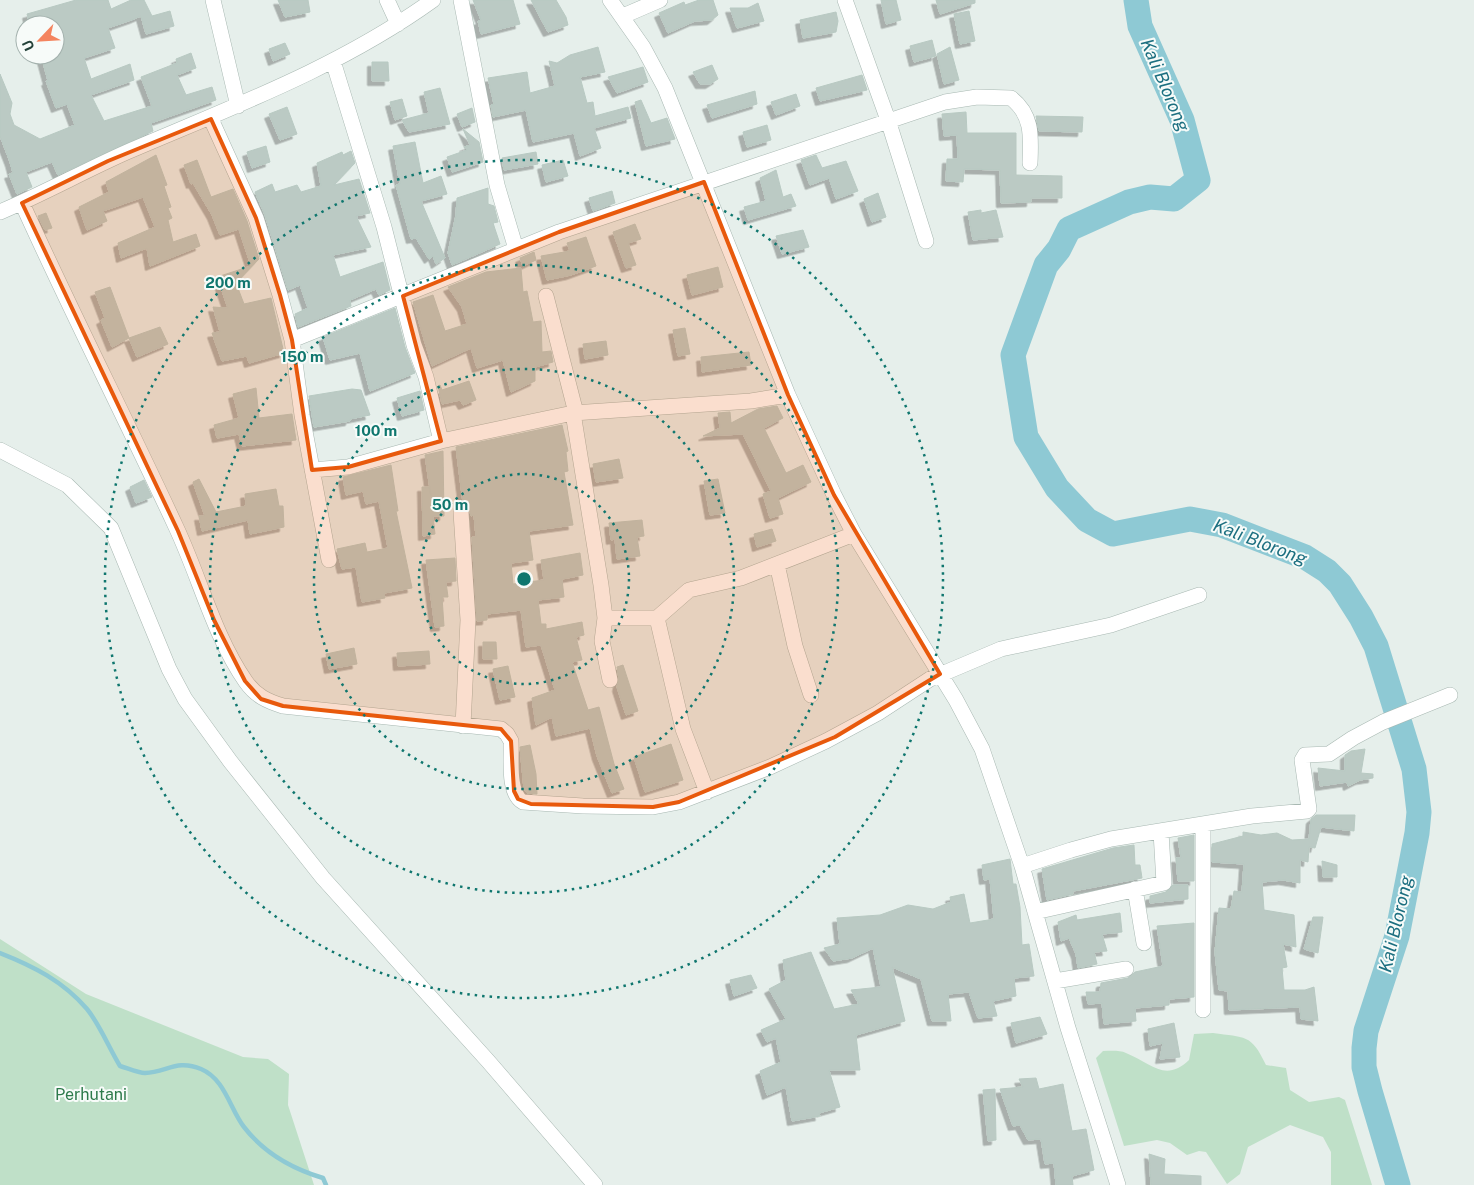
<svg xmlns="http://www.w3.org/2000/svg" width="1474" height="1185" font-family="'Public Sans',sans-serif">
  <defs>
    <filter id="shadow"><feDropShadow dx="-4.5" dy="4.5" stdDeviation="0" flood-color="#0004"/></filter>
  </defs>
  <rect width="100%" height="100%" fill="#e6efeb"/>
  <!-- green -->
  <path fill="#bfe0c8" d="M0 939 86 994 243 1057 268 1059 289 1074 288 1105 314 1185H0Z
    M1213 1033C1245 1038 1251 1033 1266 1065L1286 1068 1290 1090 1309 1102 1339 1097 1345 1100 1372 1185H1331V1152L1323 1137 1290 1125 1248 1147 1240 1174 1227 1184 1206 1152 1199 1151 1187 1155 1170 1143 1157 1140 1124 1146 1096 1058 1103 1051C1110 1051 1120 1050 1126 1053 1151 1063 1165 1083 1189 1060L1194 1034Z"/>
  <g fill="none" stroke-linecap="round" stroke-linejoin="round">
    <!-- stream -->
    <path stroke="#8ec9d4" stroke-width="4.5" d="M0 953C33 966 63 981 87 1009 100 1025 109 1048 120 1066 127 1068 138 1073 145 1073 167 1072 177 1059 201 1069 225 1079 230 1109 244 1127 264 1153 293 1169 323 1178L326 1185"/>
    <!-- river -->
    <path stroke="#8ec9d4" stroke-width="25" d="M1136 0 1140 26 1182 120 1198 180 1174 199 1150 197 1129 202 1069 229 1059 249 1046 265 1013 355 1026 437 1057 488 1087 520 1113 534 1190 519 1222 525 1305 557 1327 571 1340 584 1361 617 1376 646 1414 769 1419 812 1417 833 1397 936 1366 1031 1364 1048V1067L1370 1091 1398 1185"/>
  </g>
  <!-- building -->
  <path fill="#bbcac4" stroke="#b8c9c2" filter="url(#shadow)" d="M76 0H108L111 9 131 0H144L152 16 170 11 174 26 146 34 141 16 134 19 108 28 115 48 84 58 91 79 130 64 134 80 91 95 104 121 152 106 141 77 177 63 176 59 191 53 196 68 177 75 186 95 212 87 216 100 151 123 153 131 58 175 52 162 26 172 32 187 17 194 9 174 13 173 10 162 0 136V74L12 103 10 114 14 125 40 139 75 125 67 104 56 108 46 81H48L41 55H55V25H30L27 14Z
    M278 0H308L310 12 285 17Z
    M473 0H513L520 24 481 34 478 21 481 20Z
    M531 0H556L566 17 568 25 548 32Z
    M699 0H713L718 15 712 20 695 21 668 33 659 13 684 2 685 5Z
    M881 0H896L901 20 886 24Z
    M936 0H975V3L940 14Z
    M758 3 764 21 737 28 730 8H748Z
    M969 11 975 41 960 44 954 14Z
    M836 12 838 21 836 32 803 38 800 20Z
    M932 40 936 56 914 62 910 46Z
    M285 43 290 54 273 61 269 49Z
    M598 47 605 72 580 77 587 103 593 102 595 116 628 107 631 118 594 128 601 148 580 156 574 133 533 142 526 110 493 117 491 105 494 104 488 78 527 72 530 93 555 86 549 61 557 63 570 55Z
    M950 47 959 80 944 84 937 54Z
    M372 62H388L389 81H372Z
    M712 65 718 79 710 84H700L693 72Z
    M643 67 648 82 617 93 608 77Z
    M862 75 867 90 820 101 816 88Z
    M440 88 450 124 409 132 402 120 429 113 424 92Z
    M755 91 757 104 712 118 707 105Z
    M796 94 800 106 776 115 771 102Z
    M402 99 407 116 395 120 390 102Z
    M641 100 651 123 667 118 675 139 646 146 635 102Z
    M287 107 297 134 280 140 269 114Z
    M472 108 475 122 462 127 457 114Z
    M966 112 967 133H1016V175L1062 176V198H1031V202L1001 203 1000 170 964 169 963 182 946 181 947 159H958L957 135 944 136 942 114Z
    M1036 116 1083 117 1082 132 1039 131Z
    M767 125 771 140 747 147 743 132Z
    M463 129 479 142 483 162 452 172 447 157 467 150 464 147 470 145Z
    M415 142 423 183 441 176 447 194 421 201 445 258 436 264 433 256 429 259 416 238 411 239 396 185 400 184 393 146Z
    M266 146 270 162 252 168 247 152Z
    M351 151 355 163 334 185 359 179 370 213 356 216 371 247 333 255 340 277 383 262 390 290 379 295 376 289 350 300 351 306 298 327 295 314 308 308 300 285 288 290 265 215 255 192 272 184 275 192 297 185 301 192 321 186 317 163 342 152 343 155Z
    M536 152 538 164 504 170 502 158Z
    M156 155 167 185 164 186 171 207 168 208 172 218 168 220 173 242 196 234 200 246 150 266 147 248 121 258 118 243 155 227 143 197 103 211 107 221 87 230 79 207 109 192 106 182Z
    M816 155 822 168 846 161 858 191 836 199 829 178 810 185 801 160Z
    M197 160 211 197 233 189 247 221 259 259 236 283 244 304 271 298 284 353 249 363 247 356 222 361 212 333 220 332 213 307 228 308 217 277 251 266 239 229 220 235 212 215 193 183 191 184 184 165Z
    M563 160 568 176 546 182 542 165Z
    M776 170 783 197 791 194 796 206 748 220 744 207 766 201 760 178Z
    M488 188V204L494 206 498 222 493 223 500 244 452 265 448 253 456 215 457 198Z
    M612 191 615 203 593 211 589 198Z
    M878 193 886 217 872 222 864 199Z
    M981 210V213L996 210 1003 237 973 240 968 212Z
    M46 213 52 228 45 230 38 216Z
    M635 224 641 239 628 243 636 265 626 268 613 232Z
    M803 230 809 247 782 254 776 236Z
    M586 237 596 266 571 275 547 280 541 256 570 251 567 243Z
    M534 252 536 260 523 266 520 258Z
    M718 267 723 287 692 295 687 275Z
    M521 268 523 292 527 291 533 322 541 321 542 352 551 351 553 362 535 367V381L511 392 503 360 477 368 471 348 432 366 413 302 433 295 445 331 467 324 462 307 448 287 486 272Z
    M110 287 129 338 112 347 101 320 105 318 95 292Z
    M395 308 405 347 415 373 370 391 360 353 330 360 323 337Z
    M160 327 168 344 137 357 129 338Z
    M685 328 690 354 678 356 673 330Z
    M606 341 608 355 585 359 583 344Z
    M749 352 751 365 702 372 701 357Z
    M469 381 476 400 463 405 460 400 442 404 438 386 440 385 442 390Z
    M256 388 259 418 292 414 296 440 242 446 239 434 217 438 214 425 239 418 233 394Z
    M352 389 361 390 370 415 350 419V421L314 427 309 396Z
    M420 391 424 410 402 416 397 398Z
    M777 406 783 418 764 428 786 473 803 465 811 482 778 498 783 514 770 518 763 494 771 491 743 434 703 436 720 428 718 413 730 412 731 423 758 409Z
    M562 425 568 451 566 452 568 471 564 472 573 525 529 531 533 560 511 563 513 584 544 580 541 560 580 553 583 575 562 579 564 597 538 600 541 624H546V629L582 622 584 635 576 637 582 660 572 662 588 710 599 707 614 764 624 789 612 793 597 756 590 728 556 736 552 717 536 725 532 698 555 690 541 645 526 647 521 610 487 614V620L477 621 472 537H476L474 515 471 516 469 507 463 503 456 447Z
    M443 451 444 516H433L435 534 423 536 422 487H429L431 496 425 455Z
    M619 459 623 478 596 482 593 464Z
    M391 465 398 511H396L412 588 384 593 385 598 362 602 356 567 342 569 337 549 365 543 367 552 388 548 379 501 366 504 363 491 346 495 343 477Z
    M199 479 216 512 246 506 245 494 276 489 279 506H283L284 527 250 534 248 520 202 531 199 516H205L193 482Z
    M718 479 725 513 710 515 704 481Z
    M144 480 152 497 136 503 130 487Z
    M642 520 644 536 637 537 640 556 617 559 615 539 611 540 609 523Z
    M772 529 776 541 757 547 754 534Z
    M455 558 456 581 446 582 448 597H442L444 626 435 627 426 560Z
    M483 642H496L497 659H483Z
    M354 648 357 664 329 669 326 654Z
    M429 651 430 664 398 666 397 653Z
    M623 665 638 711 626 715 617 687 619 679 617 667Z
    M508 666 515 697 500 700 493 669Z
    M671 744 683 780 645 792 634 757Z
    M530 745 536 774 537 794 527 793 524 789 520 747Z
    M1365 749 1361 773 1373 774V778L1360 780 1348 786 1347 782 1320 786 1318 768 1345 771V755L1351 751Z
    M1316 815H1355L1354 831 1321 827 1315 848 1309 847 1308 862 1300 860V883L1283 880 1262 882 1264 910 1294 915 1296 947 1283 944 1287 967 1282 968 1284 990H1305L1314 987 1318 1021 1301 1019 1300 1007 1229 1010 1228 991 1219 990 1215 952 1219 908 1231 909 1234 891 1242 892 1244 864 1212 862V844L1243 836V832L1261 835 1277 833 1292 840 1309 839 1311 819Z
    M1194 835V881H1178L1176 858H1181L1178 838Z
    M1134 845 1135 865H1140L1142 878 1073 891V894L1047 900 1042 869 1113 848Z
    M1010 859 1013 884H1016L1020 907 1022 945 1029 944 1034 976 1014 978 1016 996 993 1001 997 1016 978 1018 969 992 948 994 951 1021H932L921 979 892 967 905 1021 856 1035 860 1070H829L840 1107 819 1113 820 1116 792 1121 786 1087 767 1095 760 1071 781 1062 776 1038 767 1042 761 1030 786 1019 769 989 786 980 783 960 811 952 834 1009 859 1004 851 990 881 987 873 948 852 958 833 961 824 948 840 944 837 918 880 915 908 905 933 909 951 902 950 897 964 894 970 923 994 919 990 879 984 880 982 865Z
    M1322 861 1337 865V877H1323Z
    M1173 885H1188V899L1150 903V896L1166 892Z
    M1120 913 1122 932 1102 934 1107 951 1094 952 1097 964 1078 968 1076 954 1069 938 1061 941 1058 922 1076 915 1077 920Z
    M1313 917H1323L1318 953 1304 949Z
    M1194 923V997L1169 999V1005L1135 1008 1136 1021 1104 1024 1102 1003 1088 1004 1086 992H1100L1101 983 1128 978 1135 972 1163 966 1157 926Z
    M751 975 757 988 734 996 730 980Z
    M1040 1017 1047 1034 1016 1043 1011 1023Z
    M1174 1023 1180 1057 1160 1059 1163 1043 1150 1046 1148 1029Z
    M1036 1078 1039 1089 1063 1084 1072 1131 1086 1129 1094 1170 1072 1176 1073 1185H1056L1054 1163 1045 1164 1041 1139 1028 1140 1020 1125 1013 1126 1000 1089 1023 1087 1019 1079Z
    M995 1089 996 1140 988 1141 983 1090Z
    M1149 1154 1165 1159 1164 1174 1201 1176V1185H1151Z"/>
  <g fill="none" stroke-linecap="round" stroke-linejoin="round">
    <!-- minor casing -->
    <g stroke="#a8b8b2" stroke-width="16">
      <path id="minor" d="M213 0 238 106
        M387 0 398 24
        M461 0 497 185 516 249
        M610 0 643 47 665 88 788 395 834 495 854 534 956 700 982 749 1022 866 1068 1028 1118 1185
        M845 0 888 120 926 241
        M623 16 660 0
        M333 61 384 227 414 345 426 377 441 441
        M211 119 256 218 280 295 292 340 302 415 329 560
        M22 203C71 312 126 419 176 527 200 578 214 636 246 682 256 696 267 701 283 706L501 729 507 734 511 741C512 758 507 793 523 802L583 806 653 807 679 802 770 767 826 741 878 713 930 679 1001 649 1111 625 1199 595
        M0 212C43 194 84 171 127 152 232 107 340 67 433 0
        M546 296 576 413
        M292 340 559 232 945 102 977 97 1011 98C1033 115 1031 137 1030 163
        M573 413 601 585 605 618 602 641 610 680
        M0 450 67 485 111 528 169 669 185 699 230 761 323 878 488 1061 595 1185
        M312 470 348 467 441 441 573 413 751 401 788 395
        M461 512 468 620 463 726
        M777 564 795 646 811 695
        M605 618H657L689 590 741 578 854 534
        M657 618 683 729 707 792
        M1022 866 1071 850 1111 839 1252 816 1307 811 1309 809 1302 760 1305 755 1329 754 1353 738 1383 722 1450 695
        M1135 889 1144 943
        M1035 912 1164 883 1161 832
        M1055 981 1126 969
        M1203 1010V826"/>
    </g>
    <!-- minor -->
    <use href="#minor" stroke="#fff" stroke-width="15"/>
  </g>
  <!-- marked area -->
  <path fill="#e8590c" fill-opacity="0.2" stroke="#e8590c" stroke-width="4" stroke-linejoin="round" d="M211 119 256 218 280 295 292 340 312 470 348 467 441 441 403 296 559 232 704 182 788 395 834 495 940 674 835 737 679 802 653 807 531 804 518 799 514 791 511 741 501 729 283 706 261 699 245 681 214 620 178 531 22 203 108 161Z"/>
  <!-- distance rings -->
  <g fill="none" stroke="#0f766e" stroke-width="2.5" stroke-dasharray="2.5 5">
    <circle cx="524" cy="579" r="105"/>
    <circle cx="524" cy="579" r="210"/>
    <circle cx="524" cy="579" r="314"/>
    <circle cx="524" cy="579" r="419"/>
  </g>
  <g text-anchor="middle" stroke-width="4" stroke-linejoin="round" paint-order="stroke">
    <!-- park labels -->
    <g font-size="16" fill="#2d7a4b" stroke="#f7fbf9">
      <text x="91" y="1100">Perhutani</text>
    </g>
    <!-- water labels -->
    <g font-size="18" font-style="italic" fill="#1c6f80" stroke="#f7fbf9">
      <text transform="translate(1165 85) rotate(67)" y="6">Kali Blorong</text>
      <text transform="translate(1260 542) rotate(21)" y="6">Kali Blorong</text>
      <text transform="translate(1396 924) rotate(-77)" y="6">Kali Blorong</text>
    </g>
  </g>
  <circle cx="524" cy="579" r="8" fill="#0f766e" stroke="#f7fbf9" stroke-width="2.5"/>
  <g font-size="15" text-anchor="middle" font-weight="bold" fill="#0f766e" stroke="#f7fbf9" stroke-width="4" stroke-linejoin="round" paint-order="stroke">
    <text x="228" y="288">200 m</text>
    <text x="302" y="362">150 m</text>
    <text x="376" y="436">100 m</text>
    <text x="450" y="510">50 m</text>
  </g>
  <!-- north arrow -->
  <g transform="translate(40 40) rotate(245)"><circle r="24" fill="#f7fbf9" stroke="#a3b1ad"/>
  <path d="M0-4L9 19L0 12L-9 19Z" fill="#f4845f"/>
  <text y="-8" font-size="14" font-weight="bold" text-anchor="middle" fill="#24423a">U</text>
  </g>
</svg>
